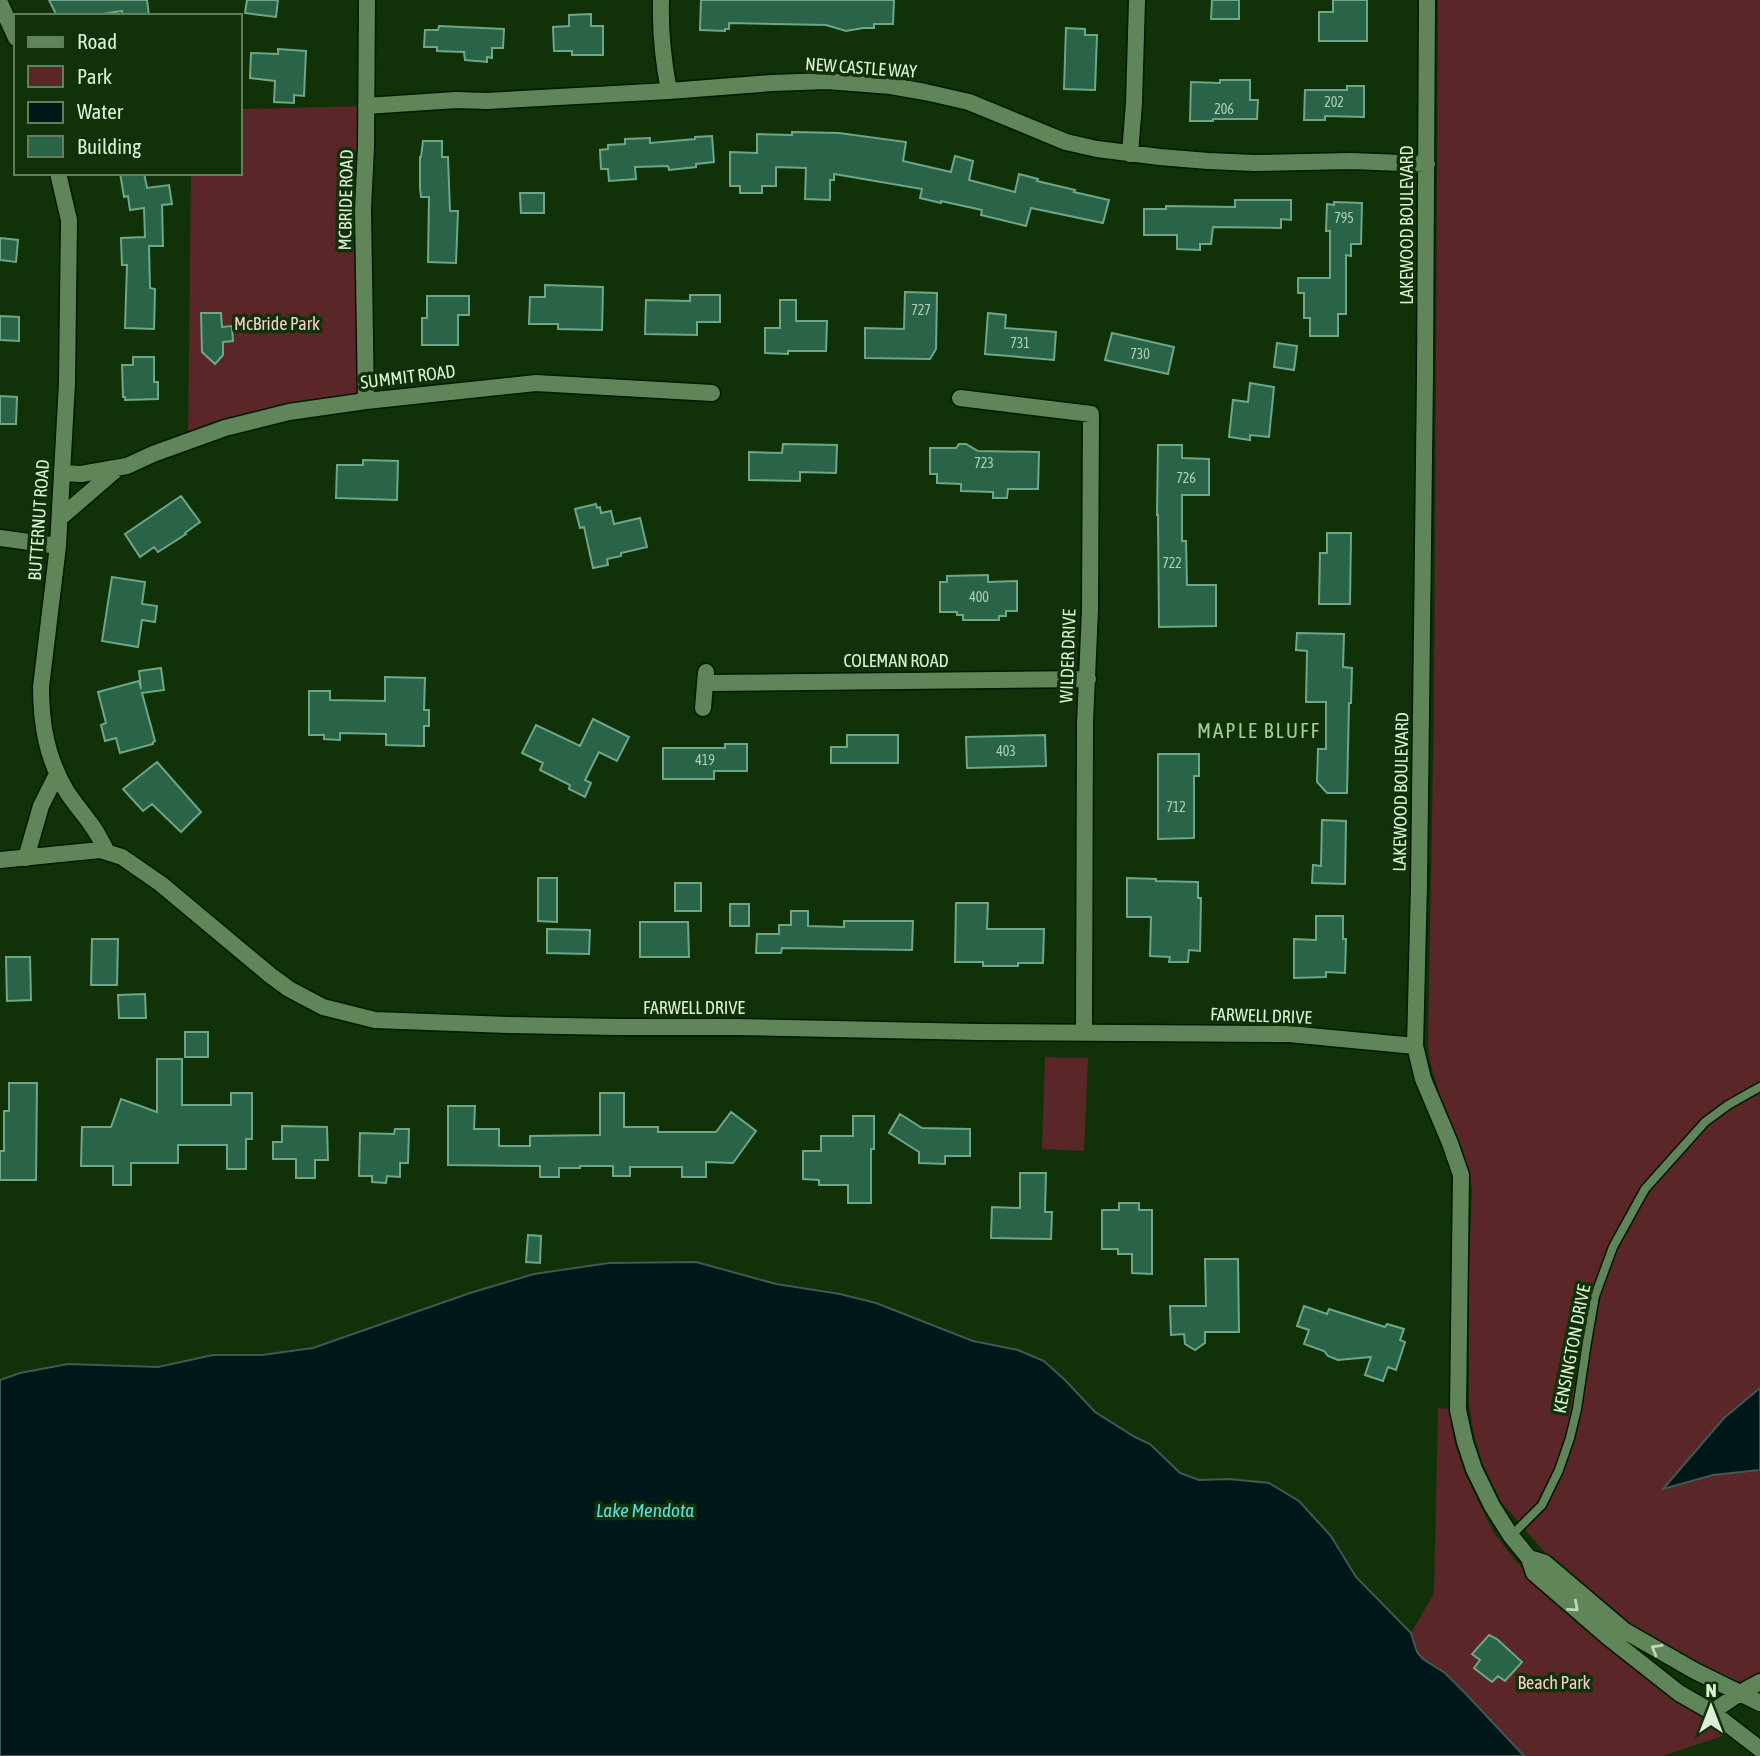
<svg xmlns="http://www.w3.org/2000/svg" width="1760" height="1756" font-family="'Asap Condensed',sans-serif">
  <rect width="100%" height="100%" fill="#113209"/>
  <!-- green -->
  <path fill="#5a2628" d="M1438 0H1760V1682L1740 1693 1655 1648 1548 1556 1501 1502 1483 1465 1474 1435 1469 1404V1272L1472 1188 1462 1148 1441 1100 1430 1062 1428 1047 1434 706Z
    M366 106V401L188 442 191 173H240V109Z
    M1045 1057 1088 1058 1084 1151 1042 1149Z
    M1438 1408 1449 1409 1455 1444 1465 1474 1494 1533 1514 1559 1542 1589 1737 1731 1663 1756H1524L1466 1694 1445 1673 1423 1659 1417 1652 1411 1633 1434 1593Z"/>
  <!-- water -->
  <path fill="#001719" stroke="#425853" stroke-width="2" d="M696 1262 776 1284 840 1294 876 1303 973 1341 1018 1350 1044 1361 1066 1381 1095 1412 1135 1437 1150 1444 1180 1473 1199 1480 1229 1479 1269 1483 1299 1501 1331 1536 1356 1577 1411 1633 1417 1652 1423 1659 1445 1673 1466 1694 1524 1756H0V1380L20 1373 68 1364 158 1367 213 1355H262L313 1348 470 1293 534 1274 609 1263Z
    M1760 1388V1470L1713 1475 1663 1489 1724 1418Z"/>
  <!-- building -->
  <path fill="#296348" stroke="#6da788" stroke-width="2" d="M49 0H147L149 16H123L122 11 89 16H57Z
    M247 0H278L276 17 245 13Z
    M701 0H894L893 24H874V28H863L846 31 826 25 729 23V29H725V31L700 30Z
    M1212 0H1239V19H1211Z
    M1333 0H1367V41H1319V12H1333Z
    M591 14V26H603V55H572V51H554L553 27 569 26V15Z
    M439 26 504 29 503 48H492V58L487 57V62L465 60 464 52 437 51V47H424L425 30H438Z
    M1066 28 1085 29V35H1097L1095 90 1064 89Z
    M278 49 306 51 304 96 294 95V103L274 102 275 81 250 78 251 53 278 54Z
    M1220 80H1250V100H1258L1257 119H1213V121H1190L1191 82 1220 83Z
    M1347 86H1364V117L1325 116V120H1304L1305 90H1347Z
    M792 132 839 133 906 142 903 161 951 172 955 156 973 161 969 180 1015 192 1019 174 1038 179 1037 181 1075 190 1074 192 1109 200 1103 223 1031 208 1026 226 981 215 982 210 941 201V203L920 198 922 189 834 174V180H830V200L805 199 806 168 776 167V186H762V193H740V186H730V152L757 153V134L792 135Z
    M712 136 714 162 696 164V167L669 170 668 166 635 167 636 179 609 181 608 169H601L600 150 608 149V145L625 144V139L650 138V143L695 139V137Z
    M423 141H442V157H448L450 211H458L456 263 428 262 429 197H421L420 188V157H421Z
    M120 173H144L147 188 169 185 172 204 162 205 163 246H149L150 288 155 289 154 329 125 328 127 265H122L121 238 145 237 144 208 130 210 128 196 124 197Z
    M520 193H544V213H521Z
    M1235 200H1291V220L1281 219V228L1213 227 1211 244H1200V250L1177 249V235H1144V209H1166V206L1235 207Z
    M1334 202 1362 203 1361 244H1351V256L1346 255V314H1338V336H1310V318H1304V293H1298V278H1330V231H1326L1327 204 1334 205Z
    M0 238 18 240 16 262 0 260Z
    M545 285 603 287 602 330 558 329V324H529L530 297H545Z
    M905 292 937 293 936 349 930 359 865 358V328L904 329Z
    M690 295H720V322H697V335L645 334 646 300 690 301Z
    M427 296H469V315H458V345H422V318H427Z
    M780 300H796V321H827L826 351H788V354L765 353V328H780Z
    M201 313H221L222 327 232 326 233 341 223 342V355L215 364 202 352Z
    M988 313 1006 315 1005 328 1056 332 1054 360 985 354Z
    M0 316 19 317V341L0 340Z
    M1112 333 1174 347 1168 374 1105 360Z
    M1277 343 1297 346 1294 370 1274 367Z
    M133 357H154V382H158V399L125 400V397H123L122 365H133Z
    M1250 383 1274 387 1269 437 1250 435V440L1229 437 1233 400 1248 402Z
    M0 396 17 397 16 424H0Z
    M783 444 837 445 836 473 800 472V481L749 480V452L782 453Z
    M959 444H966L978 451 1039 452 1038 489H1008L1007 498H993V492L961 491V484L937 483V474H930V448H956Z
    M1158 445H1182V458L1209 459V495H1182V541H1186L1187 585H1216V626L1159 627 1158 515H1157Z
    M363 460 398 461 397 500 336 498 337 465H363Z
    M181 496 200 522 185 533 186 534 158 552 154 547 140 557 125 534Z
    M596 504 597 508 600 507 601 513 611 511 614 524 640 518 647 547 621 553V556L607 559 608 565 593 568 584 527 580 528 575 509Z
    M1327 533H1351L1350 604H1319L1320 553H1327Z
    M988 575V582L1017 581V611H1006V616H999V620H963V615H957V612H940V582H947V576Z
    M112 577 145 582 142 604 157 606 155 622 142 620 138 647 102 641Z
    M1297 633 1344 634 1343 667 1352 668 1351 703H1349L1347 793H1327L1317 782 1318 749H1326V702H1306L1307 651 1296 650Z
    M161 668 164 690 142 693 155 741 153 742V744L120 753 116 738 105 741 101 725 106 723 98 692 139 681 141 689 139 671Z
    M385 677 425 678 424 710H429V726H424V746L386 745V734L340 733V740L324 739V735H309V691H330V700L385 701Z
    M593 719 629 737 617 761 599 752 585 780 591 783 585 797 569 789 570 785 540 770 543 763 522 753 536 725 580 746Z
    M847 735H898V763H831V747H847Z
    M1045 735 1046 766 967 768 966 737Z
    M725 744H747V771H714V779H663V748H725Z
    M1158 754H1199V776H1194V838L1158 839Z
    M157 762 201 812 181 832 152 804 143 811 123 789Z
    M1322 820 1346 821 1345 884 1312 883 1313 865 1321 866Z
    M538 878H557V922L538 921Z
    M1127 878 1156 879V881L1198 882V898H1201L1200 951 1189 950 1188 962H1169L1170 957 1150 956 1151 917H1127Z
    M675 883H701V911H675Z
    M956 903H988L987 929H1044L1043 963H1018V966H983V962H955Z
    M730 904H749V926H730Z
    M791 911H808V926L844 927V921H913L912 950 782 948 781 953H756L757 934H779V925H791Z
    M1316 916H1343V939H1346L1345 973 1326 972V977L1294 978V939L1316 940Z
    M640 922H688L689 957H640Z
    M547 929 590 930 589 954 547 953Z
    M92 939H118L117 985H91Z
    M6 957H30L31 1000 7 1001Z
    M145 994 146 1018H119L118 995Z
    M185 1032H208V1057H185Z
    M157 1059H182V1105H231V1093H252V1139H246V1169H227V1145H178V1163H131V1185H113V1166H81L82 1127H111L121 1099 157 1112Z
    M9 1083H37L36 1180H0V1151H4V1111H9Z
    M600 1093H624V1127H658V1132H716L731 1112 756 1131 733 1163 706 1162V1177H682V1167H630V1176H613V1166H580V1168H559V1177H540V1166L448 1165V1106H475L474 1129H499V1146H530V1136L600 1135Z
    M900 1114 922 1128 970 1129V1156H945V1164L919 1163V1152L889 1133Z
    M853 1116H874V1149H871V1203H848V1185H819V1180L803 1179V1151H821V1136H853Z
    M282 1126 327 1127 328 1160H315V1178H296V1159H273V1142H282Z
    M395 1129H409L408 1163H400V1177L387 1176 386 1183 372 1182V1176H359L360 1133 394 1134Z
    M1020 1173H1046L1045 1212H1052L1051 1239 991 1238 992 1207 1020 1208Z
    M1119 1203H1139V1210H1152V1274L1132 1273V1254H1118V1249H1102V1210H1119Z
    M528 1235 541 1236 540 1263 526 1262Z
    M1205 1259H1238L1239 1332H1205V1343L1195 1350 1185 1344 1184 1334 1171 1335 1170 1306H1206Z
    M1304 1306 1327 1314 1329 1309 1385 1327 1387 1324 1404 1329 1400 1340 1405 1342 1396 1370 1388 1367 1383 1381 1365 1375 1371 1357 1338 1360 1328 1356 1324 1351 1304 1344 1309 1330 1297 1326Z
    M1489 1635 1497 1639 1522 1662 1505 1681 1498 1676 1492 1682 1474 1668 1480 1660 1472 1654Z"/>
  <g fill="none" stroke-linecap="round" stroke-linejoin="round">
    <!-- service casing -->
    <g stroke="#011800" stroke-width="11">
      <path id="service" d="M1511 1536 1542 1505 1559 1470 1570 1438 1577 1409 1587 1342 1595 1296 1613 1247 1645 1189 1705 1122 1728 1105 1760 1087"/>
    </g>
    <!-- minor casing -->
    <g stroke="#011800" stroke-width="19">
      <path id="minor" d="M661 0C660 31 663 60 669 91
        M1427 0 1425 374 1419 884 1415 1046 1423 1079 1450 1143 1461 1175 1458 1410 1465 1442 1474 1469 1492 1506 1511 1536 1529 1558 1534 1573 1608 1637 1679 1693 1712 1712 1760 1749
        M0 3 16 38
        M366 106 456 100 487 101 669 91 772 83 827 81 891 86 925 92 969 102 1066 142 1097 149 1160 157 1208 161 1255 163 1351 161 1427 164
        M1130 154 1134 103 1137 0
        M58 173 69 220 67 383 58 546 41 687C41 725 47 759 67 792 74 803 83 813 90 823 97 832 102 842 107 852
        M960 398 1091 414 1090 610 1085 722 1084 1032
        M366 401 363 209 366 147 367 0
        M62 473 81 474 127 466 153 454 225 428 289 412 366 401 536 383 712 393
        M60 518 118 468
        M0 538 58 546
        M705 683 1088 679
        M703 708 706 672
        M26 858 41 806 57 774
        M0 860 100 850 122 857 161 884 270 975 289 989 323 1007 375 1020 508 1025 618 1027H735L979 1032 1289 1034 1415 1046
        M1529 1558 1545 1563 1625 1631 1695 1671 1760 1703
        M1712 1712 1740 1693 1760 1682"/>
    </g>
    <!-- service -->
    <use href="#service" stroke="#608559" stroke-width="8"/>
    <!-- minor -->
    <use href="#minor" stroke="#608559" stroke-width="16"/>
  </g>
  <!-- one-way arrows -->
  <defs><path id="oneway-chevron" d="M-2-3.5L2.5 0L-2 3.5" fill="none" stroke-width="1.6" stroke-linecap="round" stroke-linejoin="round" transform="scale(1.75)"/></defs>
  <g stroke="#bed6b9">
    <use href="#oneway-chevron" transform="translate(1574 1607) rotate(41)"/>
    <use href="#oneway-chevron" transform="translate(1656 1649) rotate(-150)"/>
  </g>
  <g text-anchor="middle" stroke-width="7" stroke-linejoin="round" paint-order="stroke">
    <!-- number labels -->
    <g font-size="14" fill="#b0ceb5">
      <text x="1334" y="107">202</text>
      <text x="1224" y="114">206</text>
      <text x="1344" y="223">795</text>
      <text x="921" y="315">727</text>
      <text x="1020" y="348">731</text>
      <text x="1140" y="359">730</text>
      <text x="984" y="468">723</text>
      <text x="1186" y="483">726</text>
      <text x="1172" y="568">722</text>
      <text x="979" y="602">400</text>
      <text x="1006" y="756">403</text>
      <text x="705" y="765">419</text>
      <text x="1176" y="812">712</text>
    </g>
    <!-- street labels -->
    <g font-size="18" fill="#ddf1d9" stroke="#113209">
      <text transform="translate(861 68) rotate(4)" y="6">NEW CASTLE WAY</text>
      <text transform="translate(346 200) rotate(-89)" y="6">MCBRIDE ROAD</text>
      <text transform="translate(1407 225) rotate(-90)" y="6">LAKEWOOD BOULEVARD</text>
      <text transform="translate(408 377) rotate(-7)" y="6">SUMMIT ROAD</text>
      <text transform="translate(39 520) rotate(-86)" y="6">BUTTERNUT ROAD</text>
      <text transform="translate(1068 656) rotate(-88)" y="6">WILDER DRIVE</text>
      <text x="896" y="667">COLEMAN ROAD</text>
      <text transform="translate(1401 792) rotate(-89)" y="6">LAKEWOOD BOULEVARD</text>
      <text x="694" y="1014">FARWELL DRIVE</text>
      <text transform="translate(1261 1016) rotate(2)" y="6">FARWELL DRIVE</text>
      <text transform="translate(1572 1349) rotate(-79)" y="6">KENSINGTON DRIVE</text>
    </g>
    <!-- park labels -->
    <g font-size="18" fill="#f7cdcb" stroke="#113209">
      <text x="277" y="330">McBride Park</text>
      <text x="1554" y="1689">Beach Park</text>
    </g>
    <!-- water labels -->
    <g font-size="19" font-style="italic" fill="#56e3eb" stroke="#113209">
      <text x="645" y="1517">Lake Mendota</text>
    </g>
    <!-- quarter labels -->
    <g font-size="21" letter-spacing="2" fill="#a5cc9d" stroke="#113209">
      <text x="1259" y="738">MAPLE BLUFF</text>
    </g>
  </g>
  <!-- legend -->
  <rect x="14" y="14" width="228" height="161" fill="#113209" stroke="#637e5c" stroke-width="2"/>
  <rect x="28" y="37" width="35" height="10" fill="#608559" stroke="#637e5c" stroke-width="2"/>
  <text x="77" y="49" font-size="21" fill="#ddf1d9">Road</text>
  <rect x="28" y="66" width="35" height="21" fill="#5a2628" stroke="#637e5c" stroke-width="2"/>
  <text x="77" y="84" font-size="21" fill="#ddf1d9">Park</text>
  <rect x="28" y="102" width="35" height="21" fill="#001719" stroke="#637e5c" stroke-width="2"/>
  <text x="77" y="119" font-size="21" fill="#ddf1d9">Water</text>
  <rect x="28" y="136" width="35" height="21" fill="#296348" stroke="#637e5c" stroke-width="2"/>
  <text x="77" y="154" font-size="21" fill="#ddf1d9">Building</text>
  <!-- north arrow -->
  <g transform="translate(1711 1707)" stroke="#113209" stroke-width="5" paint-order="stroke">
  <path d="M0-5L12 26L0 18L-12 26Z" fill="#ddf1d9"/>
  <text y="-10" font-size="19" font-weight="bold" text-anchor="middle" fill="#ddf1d9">N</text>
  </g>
</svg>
